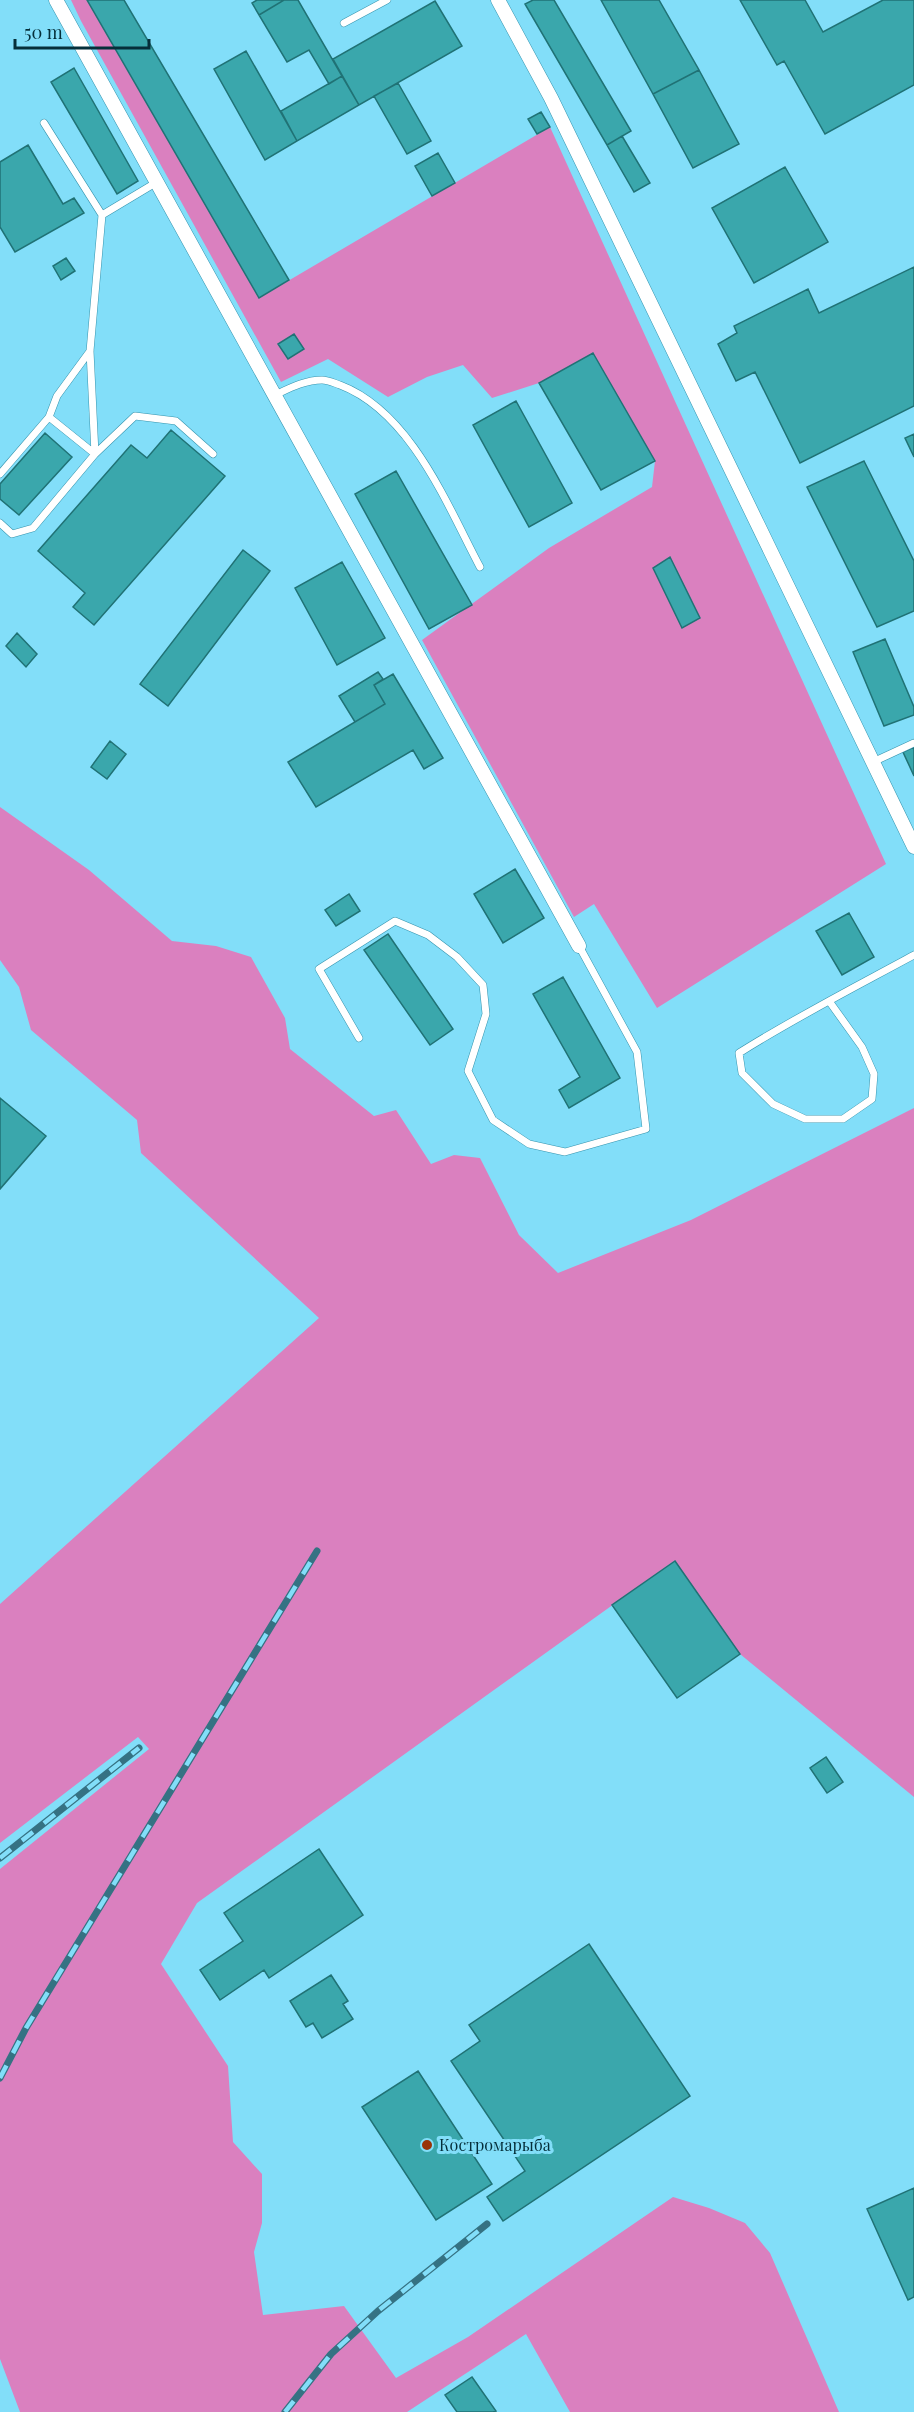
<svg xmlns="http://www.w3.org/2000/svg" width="914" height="2412" font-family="'Playfair Display',serif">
  <rect width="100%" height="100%" fill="#82def9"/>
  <!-- green -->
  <path fill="#da80bf" d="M71 0H87L259 298 550 127 886 864 657 1008 594 904 574 917 422 640 549 548 652 487 655 461 593 353 539 383 492 398 463 365 427 377 388 397 328 359 281 382 81 21Z
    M0 807 89 870 172 941 216 946 251 957 285 1018 290 1049 374 1116 396 1110 431 1164 454 1155 480 1158 519 1235 558 1273 691 1220 914 1108V1797L740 1654 674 1561 197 1903 161 1964 228 2066 233 2142 262 2174V2223L254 2252 263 2315 344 2306 396 2378 468 2337 673 2197 709 2208 745 2223 770 2253 839 2412H570L526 2334 407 2412H20L0 2359V1869L149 1749 138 1737 0 1843V1604L319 1318 141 1153 137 1120 31 1030 19 987 0 960Z"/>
  <!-- building -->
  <path fill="#3aa7ac" stroke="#207275" stroke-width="1.5" d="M87 0H124L289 280 259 298Z
    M257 0H284L259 15 252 3Z
    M284 0H298L342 76 329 84 309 50 287 62 259 15Z
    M533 0H554L631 131 607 145 525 4Z
    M601 0H659L699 70 653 94Z
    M740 0H805L823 32 883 0H914V85L825 134 784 61 777 65Z
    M435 1 462 46 359 105 333 59Z
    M246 51 297 141 265 160 214 69Z
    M74 68 138 181 117 194 51 82Z
    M699 70 739 144 693 168 653 94Z
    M342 76 359 105 297 141 281 111Z
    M398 83 431 141 407 154 374 96Z
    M541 112 550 127 537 134 528 119Z
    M622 136 650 183 634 192 607 145Z
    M28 145 63 204 74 198 84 213 15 252 0 227V162Z
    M438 153 455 183 432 196 415 166Z
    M785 167 828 242 754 283 712 208Z
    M66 258 75 271 61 280 53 266Z
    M914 267V406L800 463 755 372 736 381 718 344 737 333 734 326 808 289 819 313Z
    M294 334 304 349 288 359 278 344Z
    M593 353 655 461 601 490 539 383Z
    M516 401 572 503 529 527 473 425Z
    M171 430 225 476 94 625 73 607 85 593 38 551 131 445 147 458Z
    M45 433 72 457 19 515 0 499V484Z
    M914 434V457L905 438Z
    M864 461 914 561V611L877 627 807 487Z
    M396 471 472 605 429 629 355 494Z
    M243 550 270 571 168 706 140 684Z
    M670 557 700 618 682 628 653 568Z
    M342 562 385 638 337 665 295 588Z
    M17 633 37 654 26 667 6 646Z
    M885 639 914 707V715L884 726 853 652Z
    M378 672 383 679 374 685 385 704 355 722 339 696Z
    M393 674 443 758 424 769 413 750 316 807 288 762 385 704 374 685Z
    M110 741 126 754 107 779 91 767Z
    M914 747V776L903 752Z
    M515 869 544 918 503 943 474 894Z
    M349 894 360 911 336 926 325 910Z
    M849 913 874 957 842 975 816 931Z
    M388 934 453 1029 430 1045 364 950Z
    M563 977 620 1078 569 1108 559 1090 580 1077 533 994Z
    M0 1098 46 1136 0 1189Z
    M675 1561 740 1654 677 1698 612 1605Z
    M826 1757 843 1782 827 1793 810 1768Z
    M319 1849 363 1915 269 1978 264 1970 220 2000 200 1970 243 1941 224 1913Z
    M589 1944 690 2096 503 2221 487 2197 525 2171 451 2061 480 2041 469 2025Z
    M331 1975 348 2001 343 2004 353 2019 322 2038 313 2023 306 2027 290 2001Z
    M418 2071 492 2184 436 2220 362 2107Z
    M914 2188V2297L908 2300 867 2209Z
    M472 2377 496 2411 493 2412H457L445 2395Z"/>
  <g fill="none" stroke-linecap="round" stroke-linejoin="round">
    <!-- service casing -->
    <g stroke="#3594ae" stroke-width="8">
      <path id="service" d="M344 23 387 0
        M44 123 102 215 157 182
        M275 395C290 388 305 380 322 380 328 380 334 383 340 385 411 412 447 505 480 567
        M49 417 95 454 135 416 176 421 213 454
        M0 474 49 417 57 396 90 351
        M0 523 12 534 33 528 95 454 90 351 102 215
        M873 762 914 743
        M829 1001 862 1047 874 1074 872 1099 843 1119H805L773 1104 742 1073 739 1053C796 1017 855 987 914 955
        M359 1038 319 969 395 921 428 935 457 957 483 985 486 1014 468 1071 493 1120 529 1144 565 1152 646 1129 637 1052 579 946"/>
    </g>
    <!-- minor casing -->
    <g stroke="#3594ae" stroke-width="15">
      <path id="minor" d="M56 0 579 946
        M498 0 551 98 914 847"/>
    </g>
    <!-- service -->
    <use href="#service" stroke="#fff" stroke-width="7"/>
    <!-- minor -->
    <use href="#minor" stroke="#fff" stroke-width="14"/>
    <!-- rail casing -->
    <g stroke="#357283" stroke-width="7">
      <path id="rail" d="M0 1858 139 1748
        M0 2078 26 2028 317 1551
        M285 2412 331 2354 378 2311 487 2224"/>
    </g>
    <!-- rail -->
    <use href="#rail" stroke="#82def9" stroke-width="4.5" stroke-dasharray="14" stroke-linecap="butt"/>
  </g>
  <!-- markers -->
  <circle fill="#993308" stroke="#82def9" stroke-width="2" cx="427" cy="2145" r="6"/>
  <g text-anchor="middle" stroke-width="6" stroke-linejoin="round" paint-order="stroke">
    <!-- poi labels -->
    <g font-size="16" fill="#052f3a" stroke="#82def9" text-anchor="start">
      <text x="439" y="2151">Костромарыба</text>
    </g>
  </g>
  <!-- scale -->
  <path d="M15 39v9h134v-9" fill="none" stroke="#052f3a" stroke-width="3"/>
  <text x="24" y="39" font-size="18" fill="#052f3a" stroke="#82def9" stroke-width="4.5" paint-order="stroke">50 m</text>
</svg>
